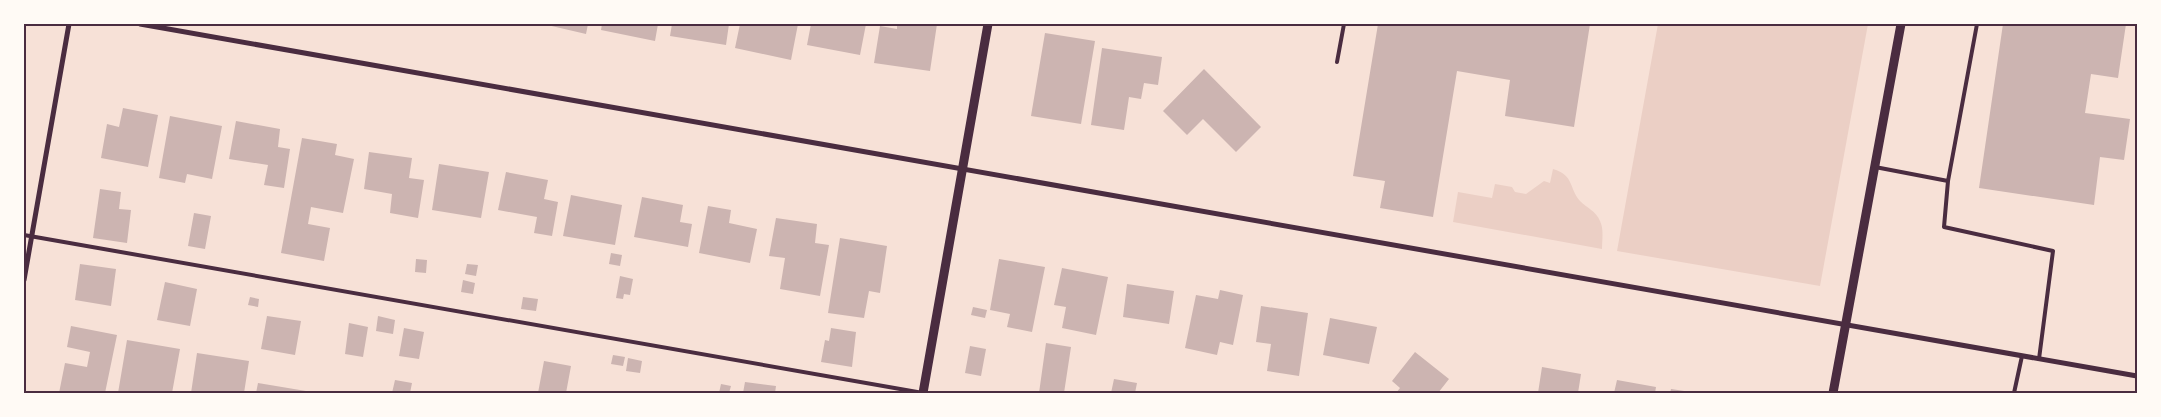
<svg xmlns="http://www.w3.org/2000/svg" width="2161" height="417" font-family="Jost,sans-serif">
  <rect width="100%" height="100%" fill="#f7e1d7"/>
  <!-- green -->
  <path fill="#ebcfc5" d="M1658 24H1868L1820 286 1617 251Z
    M1553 169C1575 176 1568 187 1580 201 1587 208 1596 211 1600 221 1604 229 1602 240 1602 249L1453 222 1458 192 1492 198 1495 184 1512 187 1515 192 1526 194 1544 181 1550 183Z"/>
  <!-- building -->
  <path fill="#ccb4b1" d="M543 24H588L586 34Z
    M602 24H658L655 41 601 30Z
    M672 24H729L726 45 670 36Z
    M740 24H798L791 60 735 48Z
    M811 24H866L860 55 807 45Z
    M897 24H937L930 71 874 63 880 26 897 29Z
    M1378 24H1590L1574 127 1505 116 1510 80 1457 71 1433 217 1380 208 1385 181 1353 176Z
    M2003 24H2126L2118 78 2091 74 2085 113 2130 119 2124 160 2100 157 2094 205 1979 188Z
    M1045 33 1095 41 1081 124 1031 116Z
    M1102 48 1162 57 1158 85 1144 83 1141 99 1129 97 1124 130 1091 125Z
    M1204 69 1261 127 1236 152 1203 119 1187 135 1163 111Z
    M123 108 158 115 148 167 101 158 107 124 119 127Z
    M170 116 222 126 212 179 187 174 185 183 159 178Z
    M236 121 280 129 278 147 290 149 284 188 264 185 268 165 229 159Z
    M302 138 337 144 335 155 354 159 343 213 311 207 308 224 330 228 324 261 281 253Z
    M369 152 412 158 409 178 424 180 418 218 390 213 392 194 364 189Z
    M439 164 489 172 481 218 432 210Z
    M506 172 548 180 544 199 558 202 552 236 534 233 537 217 498 210Z
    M100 189 121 192 119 209 131 210 127 243 93 238Z
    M571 195 622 205 615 245 563 236Z
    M642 197 683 205 680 222 692 224 688 247 634 237Z
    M708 206 731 210 729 223 757 229 750 263 699 253Z
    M194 213 211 216 205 249 188 246Z
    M776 218 817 224 815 243 829 245 820 296 780 289 785 258 769 256Z
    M840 238 887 246 880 293 869 291 864 318 828 313Z
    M611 253 622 255 620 266 609 264Z
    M416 259 427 260 426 273 415 272Z
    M999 259 1045 267 1032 332 1007 327 1010 314 990 310Z
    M80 264 116 269 111 306 75 300Z
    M467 264 478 265 476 276 465 274Z
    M1062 268 1108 277 1096 335 1062 328 1066 307 1054 305Z
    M620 276 633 279 630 295 624 294 623 299 616 298Z
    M463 280 475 283 473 294 461 292Z
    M165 282 197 289 190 326 157 320Z
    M1127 284 1174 291 1169 324 1123 317Z
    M1220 290 1243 295 1233 345 1220 342 1217 355 1185 348 1196 295 1218 299Z
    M250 297 259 299 258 307 248 305Z
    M523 297 538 299 536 311 521 309Z
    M1261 306 1308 313 1299 376 1267 371 1271 344 1256 342Z
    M973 307 987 310 985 318 971 315Z
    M267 316 301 321 295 355 261 349Z
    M378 316 395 320 393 334 376 331Z
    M1330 318 1377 327 1369 364 1323 355Z
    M349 323 368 327 363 357 345 354Z
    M71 326 117 335 105 393H59L65 363 87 367 90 352 67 347Z
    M404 328 424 332 419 359 399 356Z
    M831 328 856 332 852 367 821 362 825 340 829 341Z
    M127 340 180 349 172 393H118Z
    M1046 343 1071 347 1064 393H1039Z
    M970 346 986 349 981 376 965 373Z
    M1415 352 1449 379 1438 393H1396L1400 388 1392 381Z
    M197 353 249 361 244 393H191Z
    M613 355 625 357 623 366 611 364Z
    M628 358 642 361 640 373 626 371Z
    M544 361 571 366 566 393H538Z
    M1542 367 1581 374 1578 393H1538Z
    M1114 379 1137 383 1135 393H1111Z
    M395 380 412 383 410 393H392Z
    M1617 380 1656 387 1655 393H1614Z
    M745 382 776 386 775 393H743Z
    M258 383 312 392V393H256Z
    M721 384 731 386 729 393H719Z
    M1671 389 1691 392V393H1670Z"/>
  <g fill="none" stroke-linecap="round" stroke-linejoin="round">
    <!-- service -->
    <path stroke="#4a2c40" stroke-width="4" d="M1977 24 1948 181 1944 227 2053 251 2039 359
      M1337 62 1344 24
      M1875 167 1948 181
      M24 235 923 393
      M2014 393 2022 356"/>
    <!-- minor -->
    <path stroke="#4a2c40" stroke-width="5" d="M140 24 2137 376
      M24 280 69 24"/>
    <!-- tertiary -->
    <path stroke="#4a2c40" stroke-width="9" d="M923 393 988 24
      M1833 393 1901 24"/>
  </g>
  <!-- border -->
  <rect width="2161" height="417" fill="none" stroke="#fffaf5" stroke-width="50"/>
  <rect x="25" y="25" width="2111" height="367" fill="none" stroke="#4a2c40" stroke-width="2"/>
</svg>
